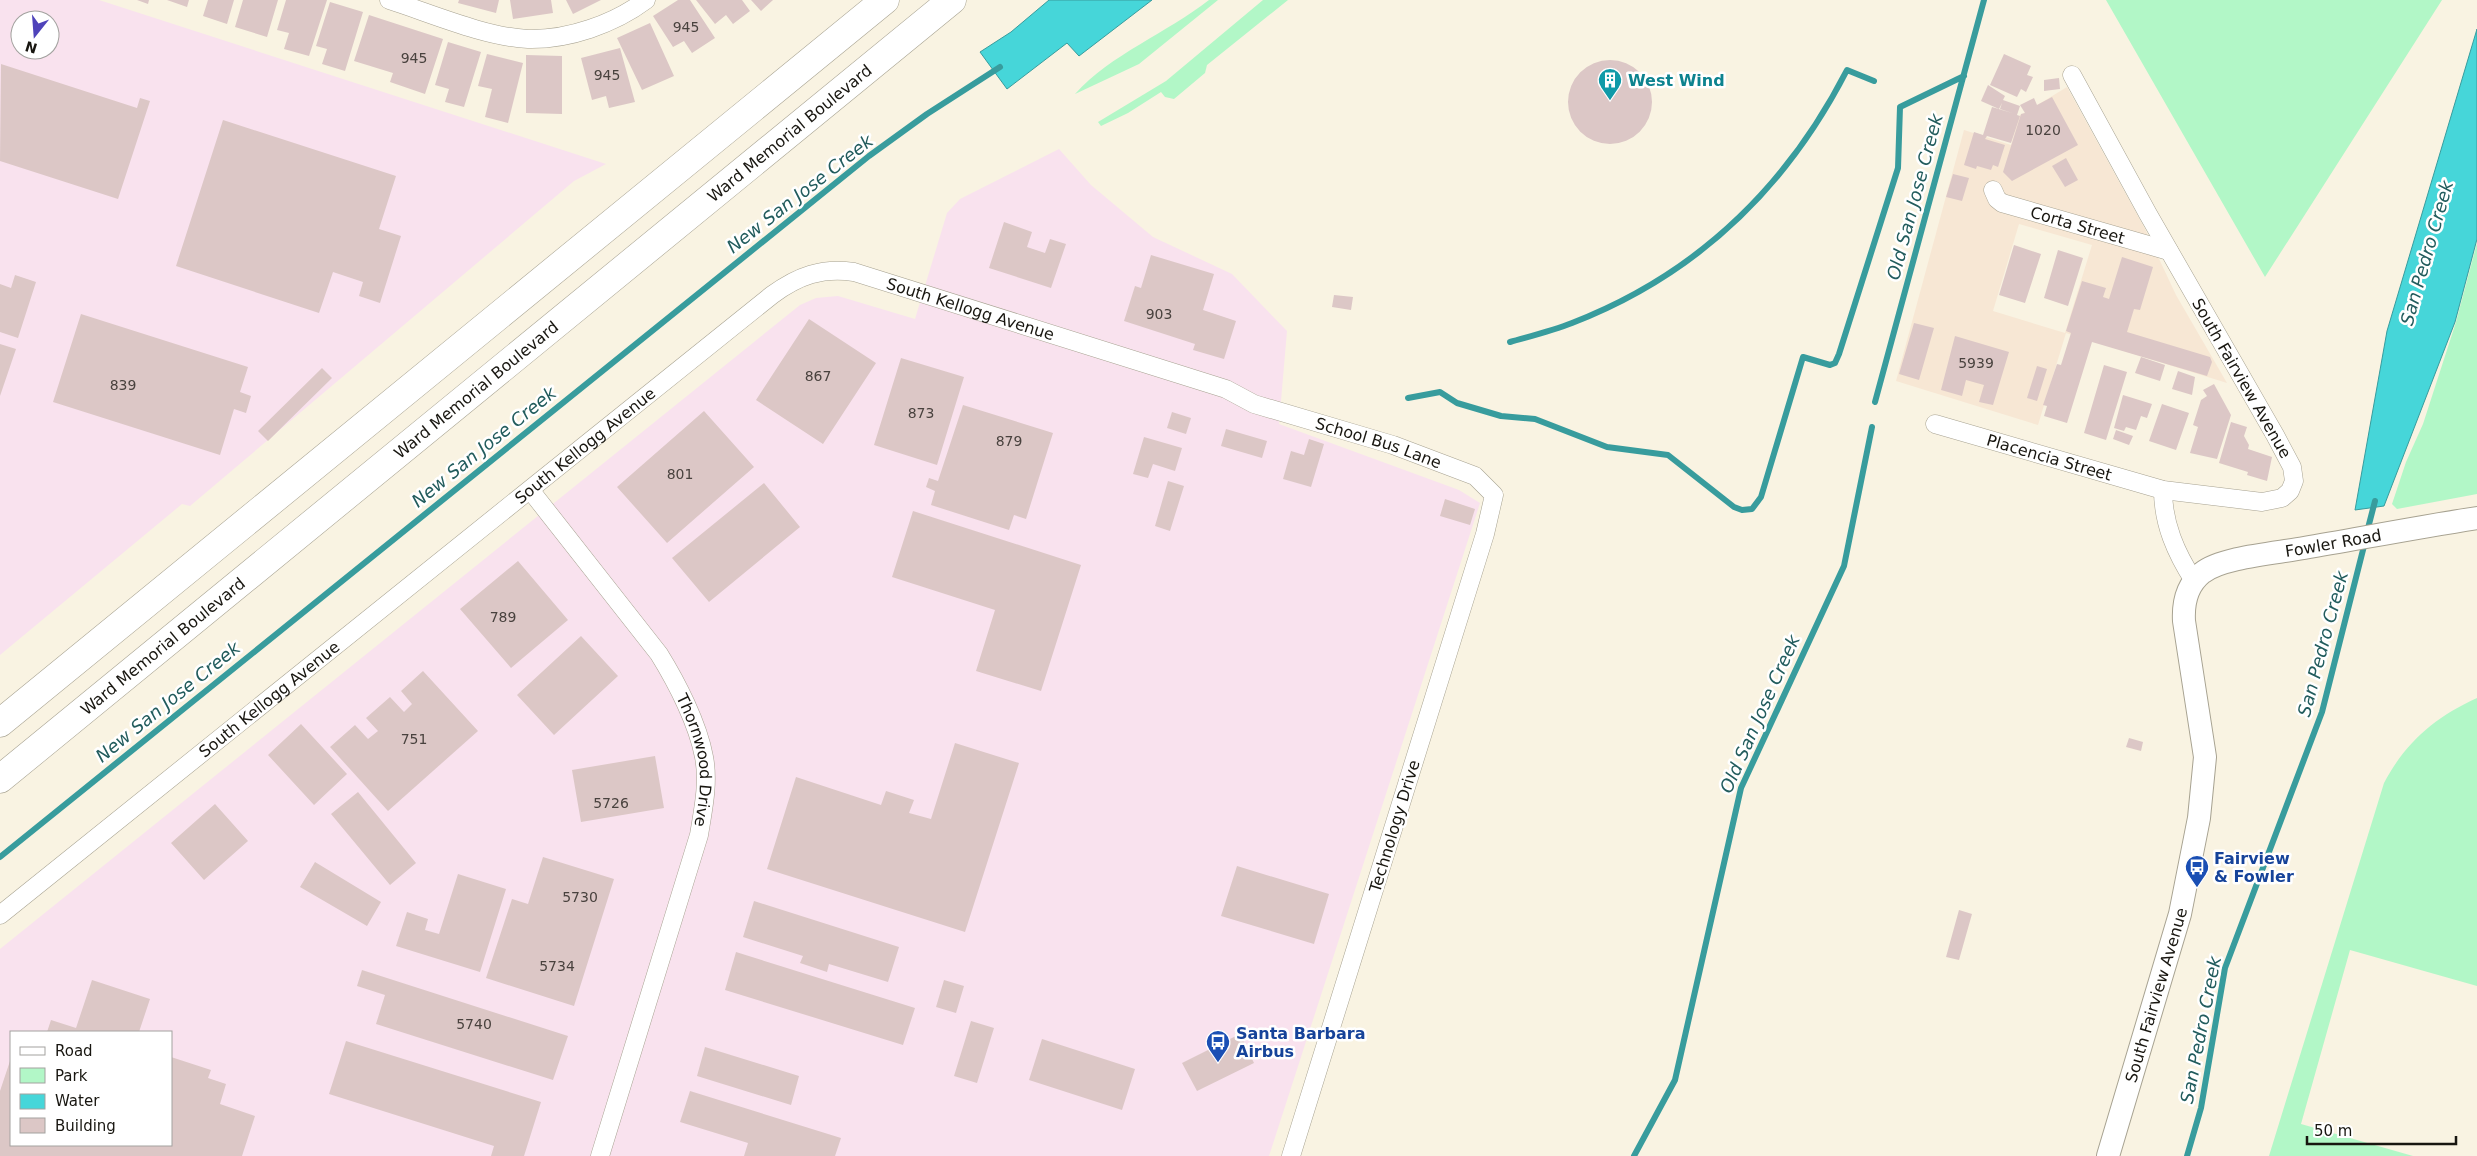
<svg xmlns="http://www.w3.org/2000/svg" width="2477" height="1156" font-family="'DejaVu Sans',sans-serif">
  <rect width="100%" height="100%" fill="#f9f3e2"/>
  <!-- commercial -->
  <path fill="#f7e7d4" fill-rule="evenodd" d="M2067 87 2145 229 2176 295 2227 383 2066 333 2038 425 1896 381 1964 130 2011 145 2019 116ZM2019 224 2092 245 2065 333 1993 311Z"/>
  <!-- industrial -->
  <path fill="#f9e2ee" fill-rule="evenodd" d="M0 0H99L606 164 574 181 190 506 182 504 0 655ZM20 20H50V50H20Z
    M1059 149 1091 185 1153 237 1232 274 1287 331 1279 424 1459 490 1480 503 1269 1156H0V949L800 305 816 298 838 296 915 319 947 213 960 199ZM11 1032H171V1145H11Z"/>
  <!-- green -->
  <path fill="#b2f7c7" d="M1209 0H1218L1139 64 1075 94C1111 54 1167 33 1209 0Z
    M1263 0H1288L1207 65 1205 73 1174 99 1165 97 1161 92 1128 113 1101 126 1098 122 1166 81Z
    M2106 0H2442L2265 277Z
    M2477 243V494L2397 509 2392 504 2406 462 2423 424 2456 322Z
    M2477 698V986L2350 950 2301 1124 2413 1156H2269L2384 783C2405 743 2435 717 2477 698Z"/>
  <!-- water -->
  <path fill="#46d6d9" stroke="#389c9d" d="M1049 0H1152L1079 56 1067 43 1007 89 980 52 1011 32Z
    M2477 29V239L2455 322 2384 506 2355 510 2387 331Z"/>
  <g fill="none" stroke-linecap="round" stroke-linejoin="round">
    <!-- stream -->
    <path stroke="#389c9d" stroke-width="6" d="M1510 342C1531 336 1552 331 1572 323 1696 275 1787 187 1847 70L1874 81
      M1408 398 1440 392 1457 403 1501 416 1535 419 1607 447 1668 455 1734 507 1742 510 1752 509 1761 497 1803 357 1830 365 1835 363 1839 354 1898 168 1900 107 1964 76
      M1875 402 1984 0
      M2367 532 2375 501
      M0 857 869 156 927 114 1000 67
      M1634 1156 1675 1080 1741 788 1844 566 1872 427
      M2187 1156 2201 1108 2225 968 2322 712 2365 542"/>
  </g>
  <!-- building -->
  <path fill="#dcc7c6" d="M137 0H149L148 4Z
    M167 0H189L187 7Z
    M208 0H234L227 24 203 16Z
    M243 0H278L267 37 235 27Z
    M286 0H327L309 56 284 49 289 33 277 30Z
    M459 0H499L496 13 458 3Z
    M510 0H551L553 13 513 19Z
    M566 0H601L573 14Z
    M678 0H690L715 38 692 53 684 41 673 47 653 16Z
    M696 0H742L750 11 733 24 726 15 715 24Z
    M751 0H773L761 11Z
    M330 2 363 12 345 71 322 64 327 49 316 46Z
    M369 15 443 39 425 94 390 82 393 73 354 61Z
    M650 23 674 76 642 90 617 38Z
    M448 42 481 52 464 107 445 102 449 89 435 85Z
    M620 48 635 102 609 108 606 96 592 100 581 58Z
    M487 54 523 63 508 123 485 117 492 89 478 86Z
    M2004 54 2031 66 2027 75 2033 77 2026 92 2021 89 2017 97 1990 85Z
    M526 55 562 56V114L526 113Z
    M1568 102a42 42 0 1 1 84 0a42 42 0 1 1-84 0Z
    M1 64 137 108 140 98 150 101 118 199 0 161Z
    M2059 78 2060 89 2044 91V80Z
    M1988 85 2005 96 2003 100 2020 106 2017 115 2020 116 2011 143 1987 136 1985 139 2005 145 1998 167 1993 165 1991 170 1977 166 1976 169 1964 165 1974 132 1983 135 1992 107 2012 113 2000 109 2002 103 1999 109 1981 101Z
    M2052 97 2078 145 2012 181 2003 172 2021 114 2025 113 2020 105 2034 98 2037 105Z
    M223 120 396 176 379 229 401 236 380 303 359 296 363 282 333 272 319 313 176 266Z
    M2066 158 2078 180 2065 187 2052 166Z
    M1953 174 1969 178 1962 201 1946 197Z
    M1004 222 1032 232 1027 247 1045 253 1050 239 1066 244 1051 288 989 268Z
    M2014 245 2041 254 2025 303 1999 295Z
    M2058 250 2083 258 2068 306 2044 298Z
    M1151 255 1214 274 1203 310 1236 321 1224 359 1193 350 1195 344 1124 321 1135 286 1141 288Z
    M2122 257 2153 267 2140 310 2134 309 2127 332 2210 357 2212 362 2207 376 2092 342 2067 423 2044 416 2047 406 2043 405 2057 364 2061 365 2071 333 2066 331 2082 281 2106 288 2103 297 2109 299Z
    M15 275 36 282 18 338 0 332V284L11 288Z
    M1334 295 1353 297 1351 310 1332 307Z
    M81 314 248 367 240 392 251 396 246 413 234 409 220 455 53 402Z
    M809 319 876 363 823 444 756 400Z
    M1914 323 1934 328 1919 380 1899 374Z
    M1955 336 2009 352 1993 405 1979 402 1984 385 1966 380 1962 396 1941 390Z
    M0 344 16 349 0 396Z
    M2141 357 2165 365 2160 381 2135 373Z
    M901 358 964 377 937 465 874 445Z
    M2104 365 2127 372 2106 440 2084 433Z
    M2037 366 2047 369 2037 401 2027 398Z
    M322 368 332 378 268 441 258 431Z
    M2178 371 2195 377 2192 395 2172 389Z
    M2214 384 2231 415 2217 459 2190 453 2198 427 2193 425 2201 400 2207 396 2203 390Z
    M2123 395 2152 404 2147 418 2141 416 2136 430 2126 427 2124 431 2114 428Z
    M2162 404 2189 413 2176 450 2149 441Z
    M963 405 1053 433 1026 519 1014 515 1009 530 931 505 935 491 926 487 929 478 938 481Z
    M704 411 754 467 667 543 617 487Z
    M1172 412 1191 418 1186 434 1167 428Z
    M2231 422 2247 427 2244 436 2249 445 2248 449 2272 457 2267 481 2247 475 2248 472 2219 463Z
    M1226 429 1267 441 1262 458 1221 446Z
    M2116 430 2133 436 2129 445 2113 439Z
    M1144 437 1182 448 1175 471 1153 464 1148 478 1133 474Z
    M1309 439 1324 444 1311 487 1283 479 1291 451 1304 455Z
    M1168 481 1184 486 1170 531 1155 526Z
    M764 483 800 527 709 602 672 558Z
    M1445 499 1475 509 1470 525 1440 516Z
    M913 511 1081 565 1041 691 976 671 995 610 892 577Z
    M518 561 568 620 511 668 460 609Z
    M581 636 618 676 554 735 517 695Z
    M423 671 478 731 388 811 330 747 355 725 368 739 378 731 366 718 390 697 404 712 412 704 401 691Z
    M301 724 347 774 314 805 268 755Z
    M2129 738 2143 742 2141 751 2126 747Z
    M955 743 1019 763 965 932 767 869 796 777 881 805 886 791 914 800 909 813 931 819Z
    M655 756 664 808 581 822 572 770Z
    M358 792 416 863 390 885 331 814Z
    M215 804 248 841 204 880 171 843Z
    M543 857 614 879 574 1006 486 978 512 899 528 904Z
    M315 862 381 902 367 926 300 887Z
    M1237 866 1329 894 1314 944 1221 916Z
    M458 874 506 889 480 972 396 946 407 912 428 919 425 930 439 934Z
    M754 901 899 947 888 982 829 964 827 972 800 963 803 956 743 937Z
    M1959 910 1972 914 1959 960 1946 957Z
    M736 952 915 1008 903 1045 725 990Z
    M362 970 568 1036 553 1080 376 1024 385 995 357 986Z
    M92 980 150 999 139 1032H47L51 1020 76 1028Z
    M944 980 964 986 956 1013 936 1007Z
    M971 1021 994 1028 977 1083 954 1076Z
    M1240 1034 1254 1063 1197 1091 1182 1063Z
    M1042 1039 1135 1069 1122 1110 1029 1080Z
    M346 1041 541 1102 524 1156H491L494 1146 329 1094Z
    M705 1047 799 1076 791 1105 697 1076Z
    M171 1057 211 1070 208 1078 226 1084 220 1104 255 1116 242 1156H0V1091L11 1058V1145H171Z
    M690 1091 841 1138 835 1156H744L748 1143 680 1122Z"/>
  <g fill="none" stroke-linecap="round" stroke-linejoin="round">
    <!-- minor casing -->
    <g stroke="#a7a291" stroke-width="19">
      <g id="minor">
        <path d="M389 0C430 13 485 37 528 39 568 40 614 24 646 0"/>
        <path id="s1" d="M1993 190 1997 199 2002 203 2169 251"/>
        <path id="s2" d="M1935 424 2163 490 2262 502 2282 498 2290 491 2294 481 2292 467 2275 435 2148 214 2072 75"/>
        <path d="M2163 490C2163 524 2176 553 2194 581"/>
        <path id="s3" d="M531 491 659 654C677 683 698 724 704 757 709 783 703 810 699 835L600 1156"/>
        <path id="s4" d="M0 915 772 295C798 276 822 267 854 272L1226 389 1254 404 1393 445 1475 476 1494 495 1485 534 1291 1156"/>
      </g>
    </g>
    <!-- tertiary casing -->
    <g stroke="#a7a291" stroke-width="24">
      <g id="tertiary">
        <path id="s5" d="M2108 1156 2180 914 2199 818 2205 757 2184 621C2183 603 2187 585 2202 573 2221 557 2278 553 2304 548 2362 538 2419 527 2477 518"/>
      </g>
    </g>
    <!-- motorway casing -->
    <g stroke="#a7a291" stroke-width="29">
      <g id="motorway">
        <path d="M0 723 885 0"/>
        <path id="s6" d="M0 779 952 0"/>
      </g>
    </g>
    <!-- minor -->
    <use href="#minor" stroke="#fff" stroke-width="18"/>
    <!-- tertiary -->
    <use href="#tertiary" stroke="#fff" stroke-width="22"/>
    <!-- motorway -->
    <use href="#motorway" stroke="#fff" stroke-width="28"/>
  </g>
  <!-- icons -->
  <defs>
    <g id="building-pin" transform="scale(1.25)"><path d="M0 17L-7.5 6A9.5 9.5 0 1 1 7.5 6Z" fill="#0f9aa8" stroke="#fff"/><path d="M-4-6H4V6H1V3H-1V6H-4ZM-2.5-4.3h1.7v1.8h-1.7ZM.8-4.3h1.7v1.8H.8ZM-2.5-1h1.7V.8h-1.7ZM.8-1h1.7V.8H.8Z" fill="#fff"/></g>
    <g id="bus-pin" transform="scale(1.25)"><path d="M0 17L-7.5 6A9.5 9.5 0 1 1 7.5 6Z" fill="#1a4fb4" stroke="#fff"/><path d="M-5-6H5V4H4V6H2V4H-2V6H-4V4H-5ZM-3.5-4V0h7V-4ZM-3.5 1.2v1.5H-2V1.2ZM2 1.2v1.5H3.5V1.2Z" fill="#fff"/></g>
  </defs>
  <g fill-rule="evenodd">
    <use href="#building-pin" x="1610" y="80"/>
    <use href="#bus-pin" x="2197" y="867"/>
    <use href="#bus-pin" x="1218" y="1042"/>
  </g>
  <g text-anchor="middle" stroke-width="5" stroke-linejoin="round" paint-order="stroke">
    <!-- number labels -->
    <g font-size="14" fill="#49423e">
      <text x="686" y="32">945</text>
      <text x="414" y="63">945</text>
      <text x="607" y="80">945</text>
      <text x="2043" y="135">1020</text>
      <text x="1159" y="319">903</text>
      <text x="1976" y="368">5939</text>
      <text x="818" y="381">867</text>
      <text x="123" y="390">839</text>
      <text x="921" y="418">873</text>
      <text x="1009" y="446">879</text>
      <text x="680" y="479">801</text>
      <text x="503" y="622">789</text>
      <text x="414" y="744">751</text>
      <text x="611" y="808">5726</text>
      <text x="580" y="902">5730</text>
      <text x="557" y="971">5734</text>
      <text x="474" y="1029">5740</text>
    </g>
    <!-- culture labels -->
    <g font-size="16" font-weight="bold" fill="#0d838f" stroke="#fff" text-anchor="start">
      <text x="1628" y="86">West Wind</text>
    </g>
    <!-- street labels -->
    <g font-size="16" fill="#181610" stroke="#fff">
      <text dy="6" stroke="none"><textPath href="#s6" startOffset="1020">Ward Memorial Boulevard</textPath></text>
      <text dy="6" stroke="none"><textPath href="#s1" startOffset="95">Corta Street</textPath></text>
      <text dy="6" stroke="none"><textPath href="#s4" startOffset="1200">South Kellogg Avenue</textPath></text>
      <text transform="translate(2242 378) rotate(60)" y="6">South Fairview Avenue</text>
      <text dy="6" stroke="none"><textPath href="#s6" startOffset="615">Ward Memorial Boulevard</textPath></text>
      <text dy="6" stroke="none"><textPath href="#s4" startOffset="1630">School Bus Lane</textPath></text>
      <text dy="6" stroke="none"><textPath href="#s4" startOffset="750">South Kellogg Avenue</textPath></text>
      <text dy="6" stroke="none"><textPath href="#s2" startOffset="119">Placencia Street</textPath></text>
      <text dy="6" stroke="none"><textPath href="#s5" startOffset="738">Fowler Road</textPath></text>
      <text dy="6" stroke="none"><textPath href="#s6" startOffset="210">Ward Memorial Boulevard</textPath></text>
      <text dy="6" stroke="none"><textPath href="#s4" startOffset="345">South Kellogg Avenue</textPath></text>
      <text dy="6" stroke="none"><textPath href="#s3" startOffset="322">Thornwood Drive</textPath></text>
      <text transform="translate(1394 826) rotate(-73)" y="6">Technology Drive</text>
      <text dy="6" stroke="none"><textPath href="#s5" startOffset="168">South Fairview Avenue</textPath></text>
    </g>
    <!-- transit labels -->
    <g font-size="16" font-weight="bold" fill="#164399" stroke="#fff" text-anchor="start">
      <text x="2214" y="864">Fairview<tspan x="2214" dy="18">&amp; Fowler</tspan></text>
      <text x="1236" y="1039">Santa Barbara<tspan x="1236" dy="18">Airbus</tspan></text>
    </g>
    <!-- water labels -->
    <g font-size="18" font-style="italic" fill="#225c5d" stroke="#fff">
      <text transform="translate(800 194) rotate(-38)" y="6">New San Jose Creek</text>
      <text transform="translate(1915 197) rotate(-75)" y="6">Old San Jose Creek</text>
      <text transform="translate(2427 253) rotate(-74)" y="6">San Pedro Creek</text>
      <text transform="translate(484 447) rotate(-39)" y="6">New San Jose Creek</text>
      <text transform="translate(2323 644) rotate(-75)" y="6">San Pedro Creek</text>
      <text transform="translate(168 702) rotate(-39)" y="6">New San Jose Creek</text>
      <text transform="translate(1760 714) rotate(-66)" y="6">Old San Jose Creek</text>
      <text transform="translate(2201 1030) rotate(-79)" y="6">San Pedro Creek</text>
    </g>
  </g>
  <!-- legend -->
  <rect x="10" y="1031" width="162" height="115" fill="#ffffff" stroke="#a3a29f"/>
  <rect x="20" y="1047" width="25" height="8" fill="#ffffff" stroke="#a3a29f"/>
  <text x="55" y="1056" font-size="15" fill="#181610">Road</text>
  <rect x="20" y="1068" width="25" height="15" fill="#b2f7c7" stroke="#a3a29f"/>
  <text x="55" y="1081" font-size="15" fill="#181610">Park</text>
  <rect x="20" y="1094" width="25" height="15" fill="#46d6d9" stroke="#a3a29f"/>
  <text x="55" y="1106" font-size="15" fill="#181610">Water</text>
  <rect x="20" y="1118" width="25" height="15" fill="#dcc7c6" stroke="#a3a29f"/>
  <text x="55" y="1131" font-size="15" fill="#181610">Building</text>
  <!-- north arrow -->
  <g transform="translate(35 35) rotate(197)"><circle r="24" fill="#ffffff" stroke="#a3a29f"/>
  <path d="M0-4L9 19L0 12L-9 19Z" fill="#4f43ba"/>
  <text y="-8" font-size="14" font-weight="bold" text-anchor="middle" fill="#181610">N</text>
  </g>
  <!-- scale -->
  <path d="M2307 1136v8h149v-8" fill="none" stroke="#181610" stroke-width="2.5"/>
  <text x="2314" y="1136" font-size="15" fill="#181610" stroke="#ffffff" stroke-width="4" paint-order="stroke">50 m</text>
</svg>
